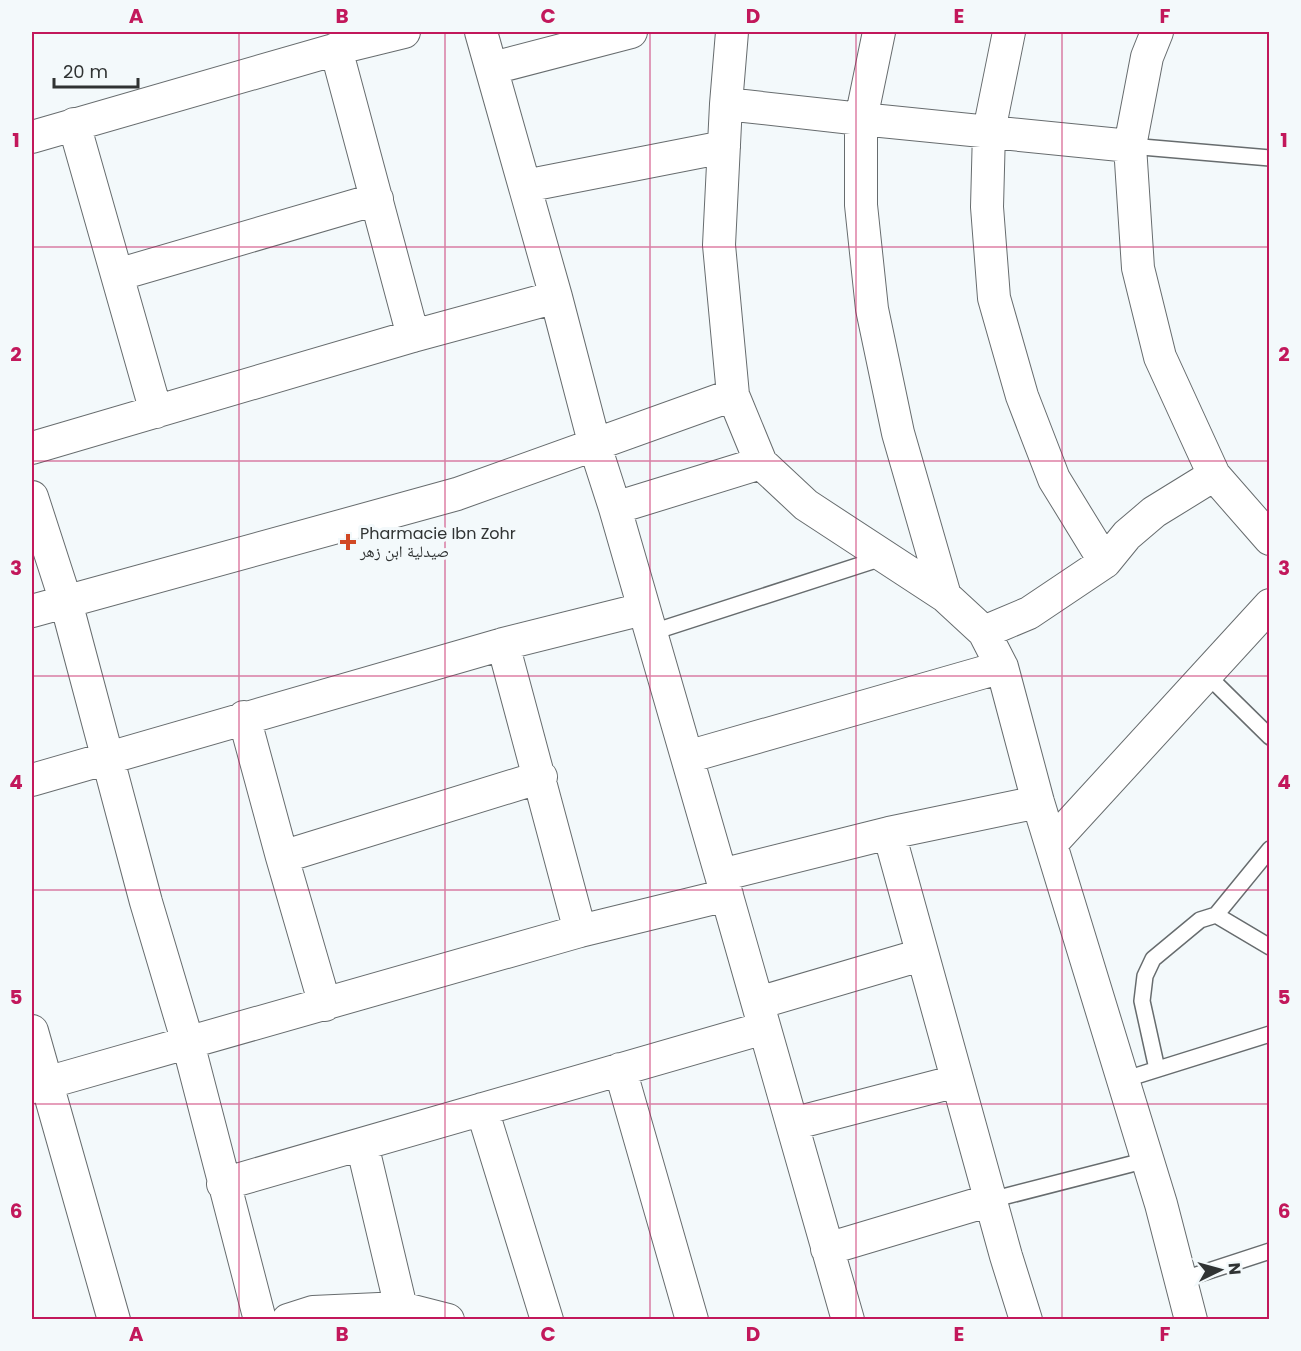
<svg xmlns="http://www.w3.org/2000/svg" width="1301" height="1351" font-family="Poppins,'Noto Naskh Arabic',sans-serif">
  <rect width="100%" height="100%" fill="#f3f9fb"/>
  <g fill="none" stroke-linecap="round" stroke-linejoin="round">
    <!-- lane casing -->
    <g stroke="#676c6e" stroke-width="18">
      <path id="lane" d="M1130 146 1270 158
        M650 633 885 557
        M1207 675 1270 737
        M1270 849 1216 915 1270 947
        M1157 1069 1142 1001 1145 976 1153 959 1200 920 1216 915
        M1123 1080 1270 1034
        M991 1200 1147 1160
        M1181 1280 1270 1251"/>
    </g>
    <!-- street casing -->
    <g stroke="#676c6e" stroke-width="34">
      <path id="street" d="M481 32 556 297 595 446 615 508 721 875 848 1320
        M732 32 726 104 719 245 733 395 761 463 806 505 945 596 984 632 1002 667 1038 802 1161 1204 1191 1320
        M879 32 861 119V205L872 309 898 433 945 596
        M1009 32 989 131 987 207 994 298 1022 396 1054 479 1105 562
        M1157 32 1147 57 1130 146 1138 268 1160 357 1214 475 1270 539
        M336 49 413 336
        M493 68 631 32
        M726 104 861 119 1130 146
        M74 124 156 412
        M32 137 351 45 404 32
        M525 186 724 147
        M117 275 377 199
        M32 448 413 336 556 297
        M32 497 66 602 146 902 188 1043 260 1320
        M615 508 761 463
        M32 611 457 494 733 395
        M984 632 1029 613 1105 562 1127 535 1154 512 1214 475
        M503 644 580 931
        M244 717 282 857 325 1005
        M687 757 1002 667
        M32 780 503 644 643 609
        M889 833 1006 1256 1026 1320
        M1052 843 1270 605
        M282 857 541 777
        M721 875 889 833 1038 802
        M758 1003 921 955
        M32 1031 114 1320
        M620 1069 692 1320
        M32 1087 580 931 727 895
        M482 1109 547 1320
        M792 1124 957 1081
        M362 1144 401 1308
        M223 1184 764 1028
        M827 1249 991 1200
        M288 1320 313 1312 401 1308 448 1320"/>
    </g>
    <!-- lane -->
    <use href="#lane" stroke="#fff" stroke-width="15"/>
    <!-- street -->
    <use href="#street" stroke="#fff" stroke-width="32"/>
  </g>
  <!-- grid -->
  <path fill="none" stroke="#c2185b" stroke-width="1.5" stroke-opacity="0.55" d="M239 32V1320M445 32V1320M650 32V1320M856 32V1320M1062 32V1320M32 247H1270M32 461H1270M32 676H1270M32 890H1270M32 1104H1270"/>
  <!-- markers -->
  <path fill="#d14824" stroke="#f3f9fb" stroke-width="2" d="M345 533h6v6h6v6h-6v6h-6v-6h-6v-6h6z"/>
  <g text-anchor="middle" stroke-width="6" stroke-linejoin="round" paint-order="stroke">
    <!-- poi labels -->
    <g font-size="16" fill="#303333" stroke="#f3f9fb" text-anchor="start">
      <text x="360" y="539">Pharmacie Ibn Zohr<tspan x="360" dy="18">صيدلية ابن زهر</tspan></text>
    </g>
  </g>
  <!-- border -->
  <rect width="1301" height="1351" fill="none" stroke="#f3f9fb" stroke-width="66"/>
  <!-- north arrow -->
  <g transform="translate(1220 1270) rotate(85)" stroke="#f3f9fb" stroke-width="4.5" paint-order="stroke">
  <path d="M0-4.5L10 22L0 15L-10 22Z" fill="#303333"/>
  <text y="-9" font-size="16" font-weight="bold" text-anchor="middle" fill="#303333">N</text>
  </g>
  <!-- scale -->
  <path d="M54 78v9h84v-9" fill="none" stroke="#303333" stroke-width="3"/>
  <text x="63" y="78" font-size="18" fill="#303333" stroke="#f3f9fb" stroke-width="4.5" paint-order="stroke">20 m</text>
  <rect x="33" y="33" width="1235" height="1285" fill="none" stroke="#c2185b" stroke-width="2"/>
  <g font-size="20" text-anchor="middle" font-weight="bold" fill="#c2185b">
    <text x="136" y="23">A</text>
    <text x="342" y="23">B</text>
    <text x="548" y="23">C</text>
    <text x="753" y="23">D</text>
    <text x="959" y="23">E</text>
    <text x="1165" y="23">F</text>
    <text x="16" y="147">1</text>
    <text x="1284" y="147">1</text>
    <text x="16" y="361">2</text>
    <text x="1284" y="361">2</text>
    <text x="16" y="575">3</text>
    <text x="1284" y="575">3</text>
    <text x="16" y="789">4</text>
    <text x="1284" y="789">4</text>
    <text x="16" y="1004">5</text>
    <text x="1284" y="1004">5</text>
    <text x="16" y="1218">6</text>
    <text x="1284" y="1218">6</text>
    <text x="136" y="1341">A</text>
    <text x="342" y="1341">B</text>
    <text x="548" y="1341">C</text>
    <text x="753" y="1341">D</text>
    <text x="959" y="1341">E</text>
    <text x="1165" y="1341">F</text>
  </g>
</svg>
